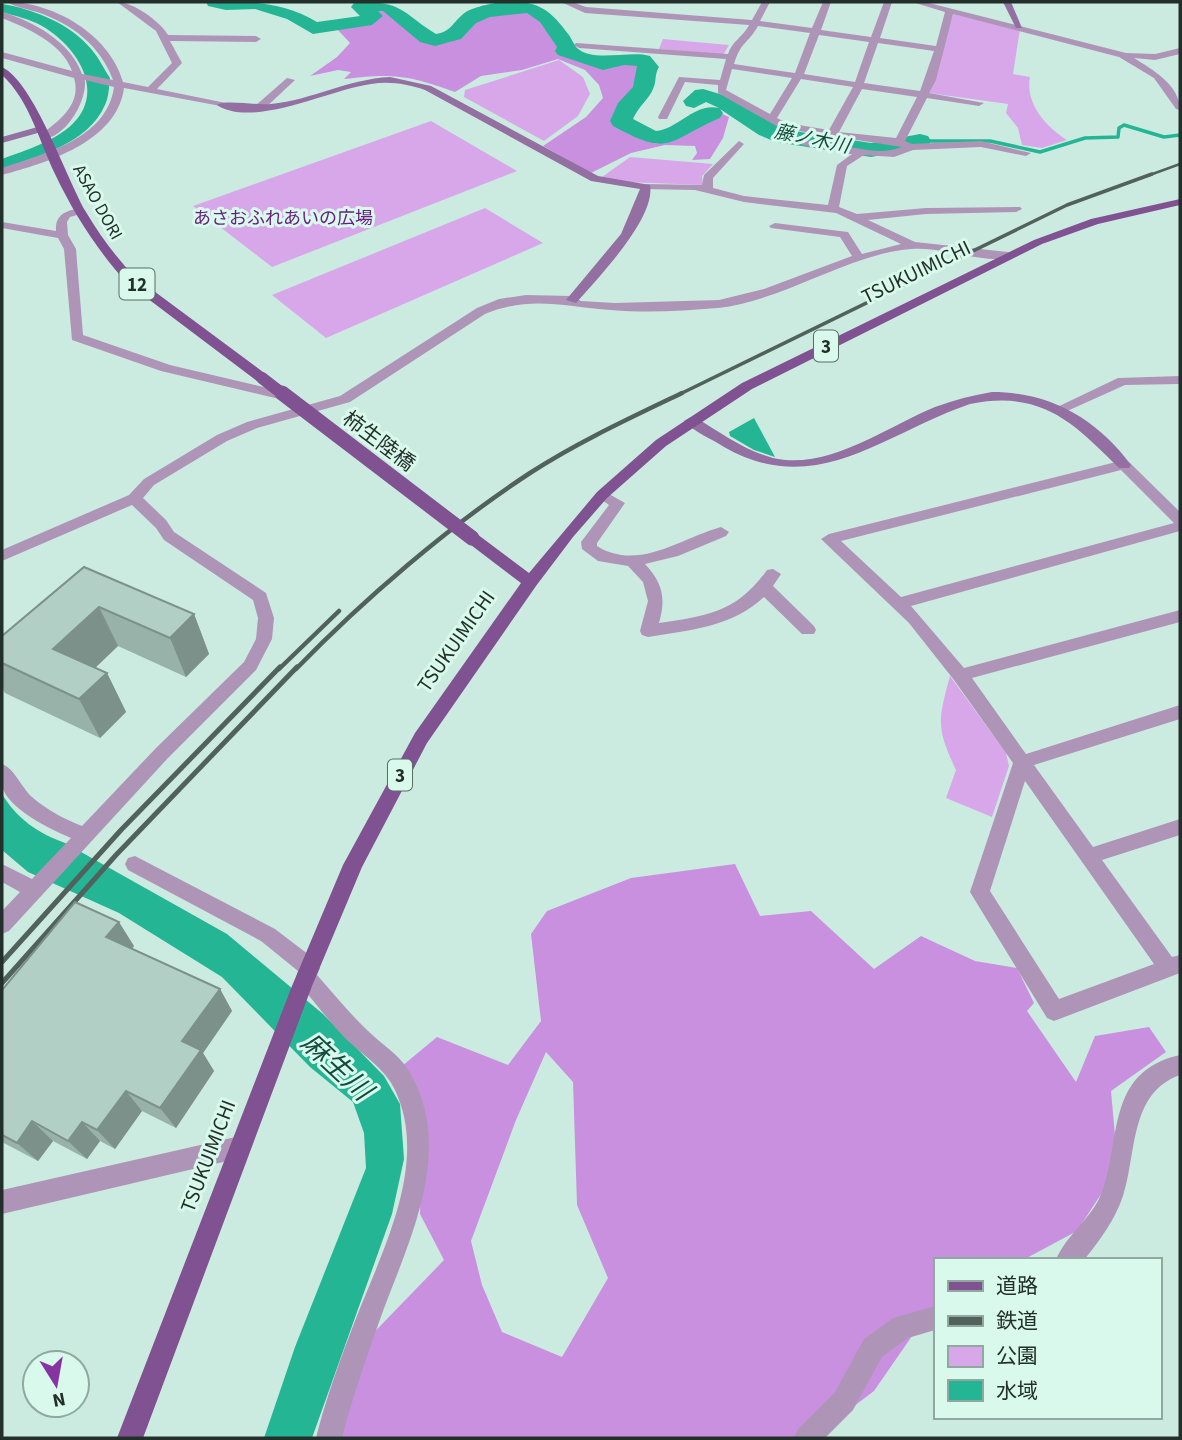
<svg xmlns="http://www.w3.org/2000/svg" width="1182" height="1440" font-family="'Source Sans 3','Noto Sans JP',sans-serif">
  <rect width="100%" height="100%" fill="#ccebe0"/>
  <!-- green -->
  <path fill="#d8a7ea" d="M953 14 1020 29 1013 74 1030 77C1025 103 1045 126 1067 140L1042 148 1022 145 1018 128 1006 113 1008 104 929 93Z
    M663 39 729 45 723 55 659 49Z
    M559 60 583 77 590 94 578 116 544 141 464 97 465 90Z
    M431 121 517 171 272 267 193 206Z
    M630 157 713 164 702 176 703 185 625 182 602 177Z
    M485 208 543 243 326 338 272 295Z
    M950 676 1006 753 1009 766 992 817 946 798 956 770C936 728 938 720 950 676Z"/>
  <!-- forest -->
  <path fill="#ca90e0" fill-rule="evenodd" d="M376 7 389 8 396 12V20L415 24 429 43C457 47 463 33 479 17 497 1 541 11 556 25V42L563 45 561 52 607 65 621 61 637 62 640 67 638 88 624 103 621 121 648 137 650 142 681 136 720 113 729 117 723 138 710 159 692 160 697 153 695 146 665 145 631 153 591 173 543 146 586 117 603 98 599 85 585 70 558 59 522 70 481 76 455 92C408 75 393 73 344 79L351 72 338 70 310 76 337 57 350 43 337 29 376 19 377 13 366 8Z
    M735 864 760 916 811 911 874 969 921 936 975 961 1017 968 1034 1003 1027 1011 1076 1082 1095 1036 1149 1027 1166 1052 1111 1091 1118 1168 1077 1231 1023 1260H935V1307L930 1310 874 1391 812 1438H329L357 1350 444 1260 420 1214 422 1124 402 1066 437 1037 508 1065 541 1021 531 934 547 911 631 878ZM546 1052 573 1082 577 1205 608 1278 562 1357 502 1332 482 1285 471 1241 516 1120Z"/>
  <!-- water -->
  <path fill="#24b694" d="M2 4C34 9 71 24 92 50 99 58 104 69 110 78 109 86 109 97 105 105 88 144 38 156 2 169V159C26 150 60 140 77 119 104 85 73 44 42 26 30 19 15 16 2 12Z
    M754 418 775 457 754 450 730 436 729 432Z
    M2 794C17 819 38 833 65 843L227 934 323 1014 384 1076 400 1104 404 1159 392 1214 312 1438H264L295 1347 366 1168 364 1133 353 1102 310 1067 222 977 119 913 28 872 2 850Z"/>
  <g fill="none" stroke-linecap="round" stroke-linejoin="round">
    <!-- stream -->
    <path stroke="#24b694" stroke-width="3.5" d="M920 141H990L1040 152 1085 138 1118 137 1119 128 1124 125 1164 137 1180 135"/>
    <!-- river -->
    <path fill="#24b694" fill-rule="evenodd" d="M206 2C247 2 280 0 317 22L360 16 351 7 354 3C405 0 402 14 436 34 450 32 452 24 461 16 469 7 490 4 502 2 537 0 549 8 569 35 571 38 575 46 577 48 593 63 629 50 650 56L659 67C654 75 657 81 653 89 649 99 638 107 633 119L656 131C678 129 695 102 719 108L706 102 694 108 686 106 683 101 695 90 703 89 730 97 782 129 871 143 920 134 928 136 931 141 928 146 871 157 776 142 759 135 720 109 723 113 720 118C666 141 672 158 613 126L610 121 618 103 633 87 637 66 624 65 603 70 558 55 555 51 557 47 540 22 527 13 490 17 476 23 461 39 435 46 420 42 383 11H378L383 16 372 25 313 34 287 19 255 9 226 10 208 6Z"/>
    <!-- street -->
    <path fill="#ae95b8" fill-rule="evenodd" d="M7 2C54 2 110 35 123 82L148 87 172 63 156 31 117 2C133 2 160 21 168 35L256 36 261 39 256 42 170 41 182 63 157 89 226 103V107L124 88C117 142 46 163 2 175V168C43 154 107 139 114 87L85 80C87 102 64 141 40 139V135C59 121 82 104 74 78L2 58V52L72 71C62 43 27 28 2 18V12C33 21 71 42 82 74L113 80C100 45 72 24 37 12 27 9 15 7 7 2Z
      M561 2H572L586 7 752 20 762 2H770L760 21 812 28 823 2H831L821 30 871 37 884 2H892L880 38 936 46 945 12 912 2H925L1126 53 1155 54 1180 48V54L1155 60 1134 58C1153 70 1180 85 1180 110L1176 109 1154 78 1119 57 953 14 936 80 929 93 984 103 979 106 927 98 905 141 912 144 981 141 1031 153 1026 156 981 147 913 150 894 157 864 155 847 166 839 207 857 214 926 208 1020 207 1022 209 1016 212 926 214 868 220 915 242 1008 252 1012 254V258C980 264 944 246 911 249 848 254 783 301 718 308 684 311 645 313 611 310 564 307 532 295 485 314L350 402 257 428 227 441 154 485 143 498 166 520 174 532 266 593 274 618 272 639 256 670 168 758 9 931 2 934V911L20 892 2 882V864L32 879 71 838C51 830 7 808 2 786 0 779 2 770 2 764 14 768 22 788 32 797 47 810 64 819 82 826L156 748 244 662 256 639 258 618 253 600 164 540 156 528 132 505 2 561V550L129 495 144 479 217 435 247 422 340 396 477 308 499 299 526 295 572 296 581 301 615 303 719 300 764 289 852 256 840 237 771 228 769 226 775 223 848 232 862 254 901 244 836 213 744 202 695 190 642 189 641 187 646 184 702 185 704 175 739 141 744 144 713 178V188L744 196 828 205 837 165 852 154 802 145V141C835 137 870 160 902 147L780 128 718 93V85L685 82 667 119H659L658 117 679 77 720 80 726 59 579 48 574 45 576 43 728 54C732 41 743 37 749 25L585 13ZM758 26 810 33 795 73 734 64C741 41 748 44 758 26ZM819 35 869 42 855 82 804 74ZM878 43 934 51 920 91 864 83ZM732 69 792 78 770 114 726 90ZM801 79 853 87 829 130 787 123 777 118ZM862 89 917 97 896 138 839 132Z
      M287 78 295 80 263 110H255V106Z
      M80 208 84 209V213L70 217 67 222 68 235 76 249 83 335 170 365 297 395V401L292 402 161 371 72 340 64 249 58 238 2 228V222L56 231C55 214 66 211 80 208Z
      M1180 376V384L1125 385 1065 412H1055L1053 409 1118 378Z
      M1124 460 1129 462 1180 512V531L911 606 964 668 1180 610V622L972 678 1026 754 1180 705V719L1034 765 1093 847 1180 819V835L1102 860 1172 957 1180 955V973L1054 1021 1047 1018 970 892 1013 763 954 680 909 623 821 539 829 534ZM1121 470 1174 523 901 597 841 541ZM1025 781 1154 964 1059 999 990 891Z
      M602 490 625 503 597 543V546C638 572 681 538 721 527L729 532 726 536 678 556 645 564C663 583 666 599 659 623 708 616 737 612 767 570L773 569 781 574 773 586 814 626 816 630 814 634H802L764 597C732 627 690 630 648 637L642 635 640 631 648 601 643 582 628 566 598 561 582 549 581 542 609 505 595 495Z
      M135 856 275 929 317 961 320 968 317 975C334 994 349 1013 367 1030 381 1044 399 1054 409 1071 455 1148 411 1236 383 1311 368 1353 353 1395 342 1438H316C326 1398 340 1360 355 1321 381 1253 430 1164 395 1090 385 1068 361 1054 344 1037 328 1020 314 1001 299 984L296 977 298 971 261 941 128 870 125 864 128 858Z
      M1180 1055V1075C1129 1093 1137 1154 1123 1196 1115 1220 1100 1240 1084 1260H1056C1065 1237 1088 1221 1099 1199 1123 1147 1102 1072 1180 1055Z
      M240 1136 248 1139 251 1147 248 1155 240 1158 2 1214V1190Z
      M935 1306V1330L908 1338 882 1357 853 1410 825 1438H794L798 1429 835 1392 864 1339 893 1318Z"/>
    <!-- secondary -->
    <path fill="#936fa2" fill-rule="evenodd" d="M1003 2H1011L1022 28H1016Z
      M390 77 431 86 598 176 650 185C656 218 598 278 576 303L566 300 621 234 640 189 591 181 425 90C407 84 390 81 371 84 331 89 253 129 217 105 226 99 258 106 271 104 312 100 348 79 390 77Z
      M41 126 46 129 45 131 2 143V137Z
      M992 392C1050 392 1097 419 1131 465L1129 468H1119C1072 421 1041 390 970 404 884 433 817 500 724 447 712 439 694 432 684 421L691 417 696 418C720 432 745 451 773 458 828 471 886 427 935 407 954 400 973 395 992 392Z"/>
    <!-- primary -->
    <path fill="#805291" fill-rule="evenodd" d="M2 67C34 82 66 178 86 212 100 236 116 257 135 277L267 375V381H257L127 283C97 250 74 214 55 174 39 141 30 101 2 75Z
      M1180 199V205L1098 224 1042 244 752 389 666 446 607 498 573 537 536 586 427 743 362 867 312 986 143 1438H117L292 986 343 865 415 733 521 583 467 542 464 538 467 534H477L529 573 597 492 656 440 742 383 1034 240 1091 219Z"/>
    <!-- rail-far3 -->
    <path stroke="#51625c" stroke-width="2.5" d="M1147 176 1180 164"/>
    <!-- rail-far2 -->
    <path stroke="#51625c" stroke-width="3.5" d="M678 395 1067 205 1152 174"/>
    <!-- rail-far1 -->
    <path stroke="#51625c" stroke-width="4.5" d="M279 669 339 611
      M296 669C363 600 449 526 530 473 578 442 630 418 682 393"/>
    <!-- rail -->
    <path stroke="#51625c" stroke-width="5" d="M2 962 121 830 280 667
      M2 983 116 855 297 667"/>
    <!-- primary-bridge-far1 -->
    <path stroke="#805291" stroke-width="12" d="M262 378 284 395"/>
    <!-- primary-bridge -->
    <path stroke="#805291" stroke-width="15" d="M282 393 472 538"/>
  </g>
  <!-- wall -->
  <path fill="#98b2a9" d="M84 567 194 614 209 654 186 677 118 646 95 668 107 673 126 712 100 738 5 693 2 688V636Z
    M134 946 132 949 220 989 232 1011 203 1053 214 1071 176 1128 142 1111 115 1149 100 1141 87 1159 53 1141 38 1161 2 1142V990Z"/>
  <!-- shaded-wall -->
  <path fill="#7c9189" d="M99 607 118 646 74 688 53 649Z
    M194 614 209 654 186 677 170 638Z
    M107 673 126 712 100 738 79 699Z
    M119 922 134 946 122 961 106 937Z
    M220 989 232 1011 203 1053 214 1071 176 1128 160 1108 182 1041Z
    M126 1091 142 1111 115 1149 97 1130Z
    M32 1121 53 1141 38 1161 17 1143Z
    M82 1122 100 1141 87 1159 68 1141Z"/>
  <!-- building -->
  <path fill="#b1cfc4" stroke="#7c9189" stroke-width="2" d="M84 567 194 614 170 638 99 607 53 649 107 673 79 699 2 663V636Z
    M75 902 119 922 106 937 220 989 182 1041 201 1050 160 1108 126 1091 97 1130 82 1122 68 1141 32 1121 17 1143 2 1135V990Z"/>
  <g text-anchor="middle" stroke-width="6" stroke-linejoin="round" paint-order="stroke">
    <!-- far-street labels -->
    <g font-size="18" fill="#232f2b" stroke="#d9f9ed">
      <text transform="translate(98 202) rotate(61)" y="6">ASAO DORI</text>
    </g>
    <!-- far-park labels -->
    <g font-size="18" fill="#67207e" stroke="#d9f9ed">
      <text x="283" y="224">あさおふれあいの広場</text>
    </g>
    <!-- far-water labels -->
    <g font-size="19" font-style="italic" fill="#134c3d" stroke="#d9f9ed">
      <text transform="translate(812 138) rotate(12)" y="7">藤ノ木川</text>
    </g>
    <!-- shield labels -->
    <g fill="#d9f9ed" stroke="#5a6c65" stroke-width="2">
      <rect x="119.5" y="268.5" width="35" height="31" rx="5"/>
      <rect x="814" y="330.5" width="24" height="31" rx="5"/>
      <rect x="388" y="759.5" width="24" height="31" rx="5"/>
    </g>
    <g font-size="19" font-weight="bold" fill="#232f2b">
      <text x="137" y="291">12</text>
      <text x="826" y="353">3</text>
      <text x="400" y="782">3</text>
    </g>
    <!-- street labels -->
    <g font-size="21" fill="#232f2b" stroke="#d9f9ed">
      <text transform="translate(916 272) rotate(-26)" y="7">TSUKUIMICHI</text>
      <text transform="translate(379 441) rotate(37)" y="7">柿生陸橋</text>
      <text transform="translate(456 641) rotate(-55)" y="7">TSUKUIMICHI</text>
      <text transform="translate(208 1156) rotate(-69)" y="7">TSUKUIMICHI</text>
    </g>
    <!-- near-water labels -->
    <g font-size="28" font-style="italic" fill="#134c3d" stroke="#d9f9ed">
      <text transform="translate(337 1066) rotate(43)" y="10">麻生川</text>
    </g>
  </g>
  <!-- border -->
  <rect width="1182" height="1440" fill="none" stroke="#232f2b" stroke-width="7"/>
  <!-- legend -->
  <rect x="934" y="1258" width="228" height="161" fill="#d9f9ed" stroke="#90a89f" stroke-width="2"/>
  <rect x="948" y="1281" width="35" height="10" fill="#805291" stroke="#90a89f" stroke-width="2"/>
  <text x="996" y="1293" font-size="21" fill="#232f2b">道路</text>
  <rect x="948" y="1316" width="35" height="10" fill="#51625c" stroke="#90a89f" stroke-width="2"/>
  <text x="996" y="1328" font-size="21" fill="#232f2b">鉄道</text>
  <rect x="948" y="1346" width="35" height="21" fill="#d8a7ea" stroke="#90a89f" stroke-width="2"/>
  <text x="996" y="1363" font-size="21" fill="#232f2b">公園</text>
  <rect x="948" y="1380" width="35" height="21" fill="#24b694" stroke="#90a89f" stroke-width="2"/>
  <text x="996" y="1398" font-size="21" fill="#232f2b">水域</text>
  <!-- north arrow -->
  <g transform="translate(56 1384) rotate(169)"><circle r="33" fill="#d9f9ed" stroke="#90a89f" stroke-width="2"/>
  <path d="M0-5L12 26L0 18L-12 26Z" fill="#8634a2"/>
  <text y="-10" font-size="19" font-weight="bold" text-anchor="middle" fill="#232f2b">N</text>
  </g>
</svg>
